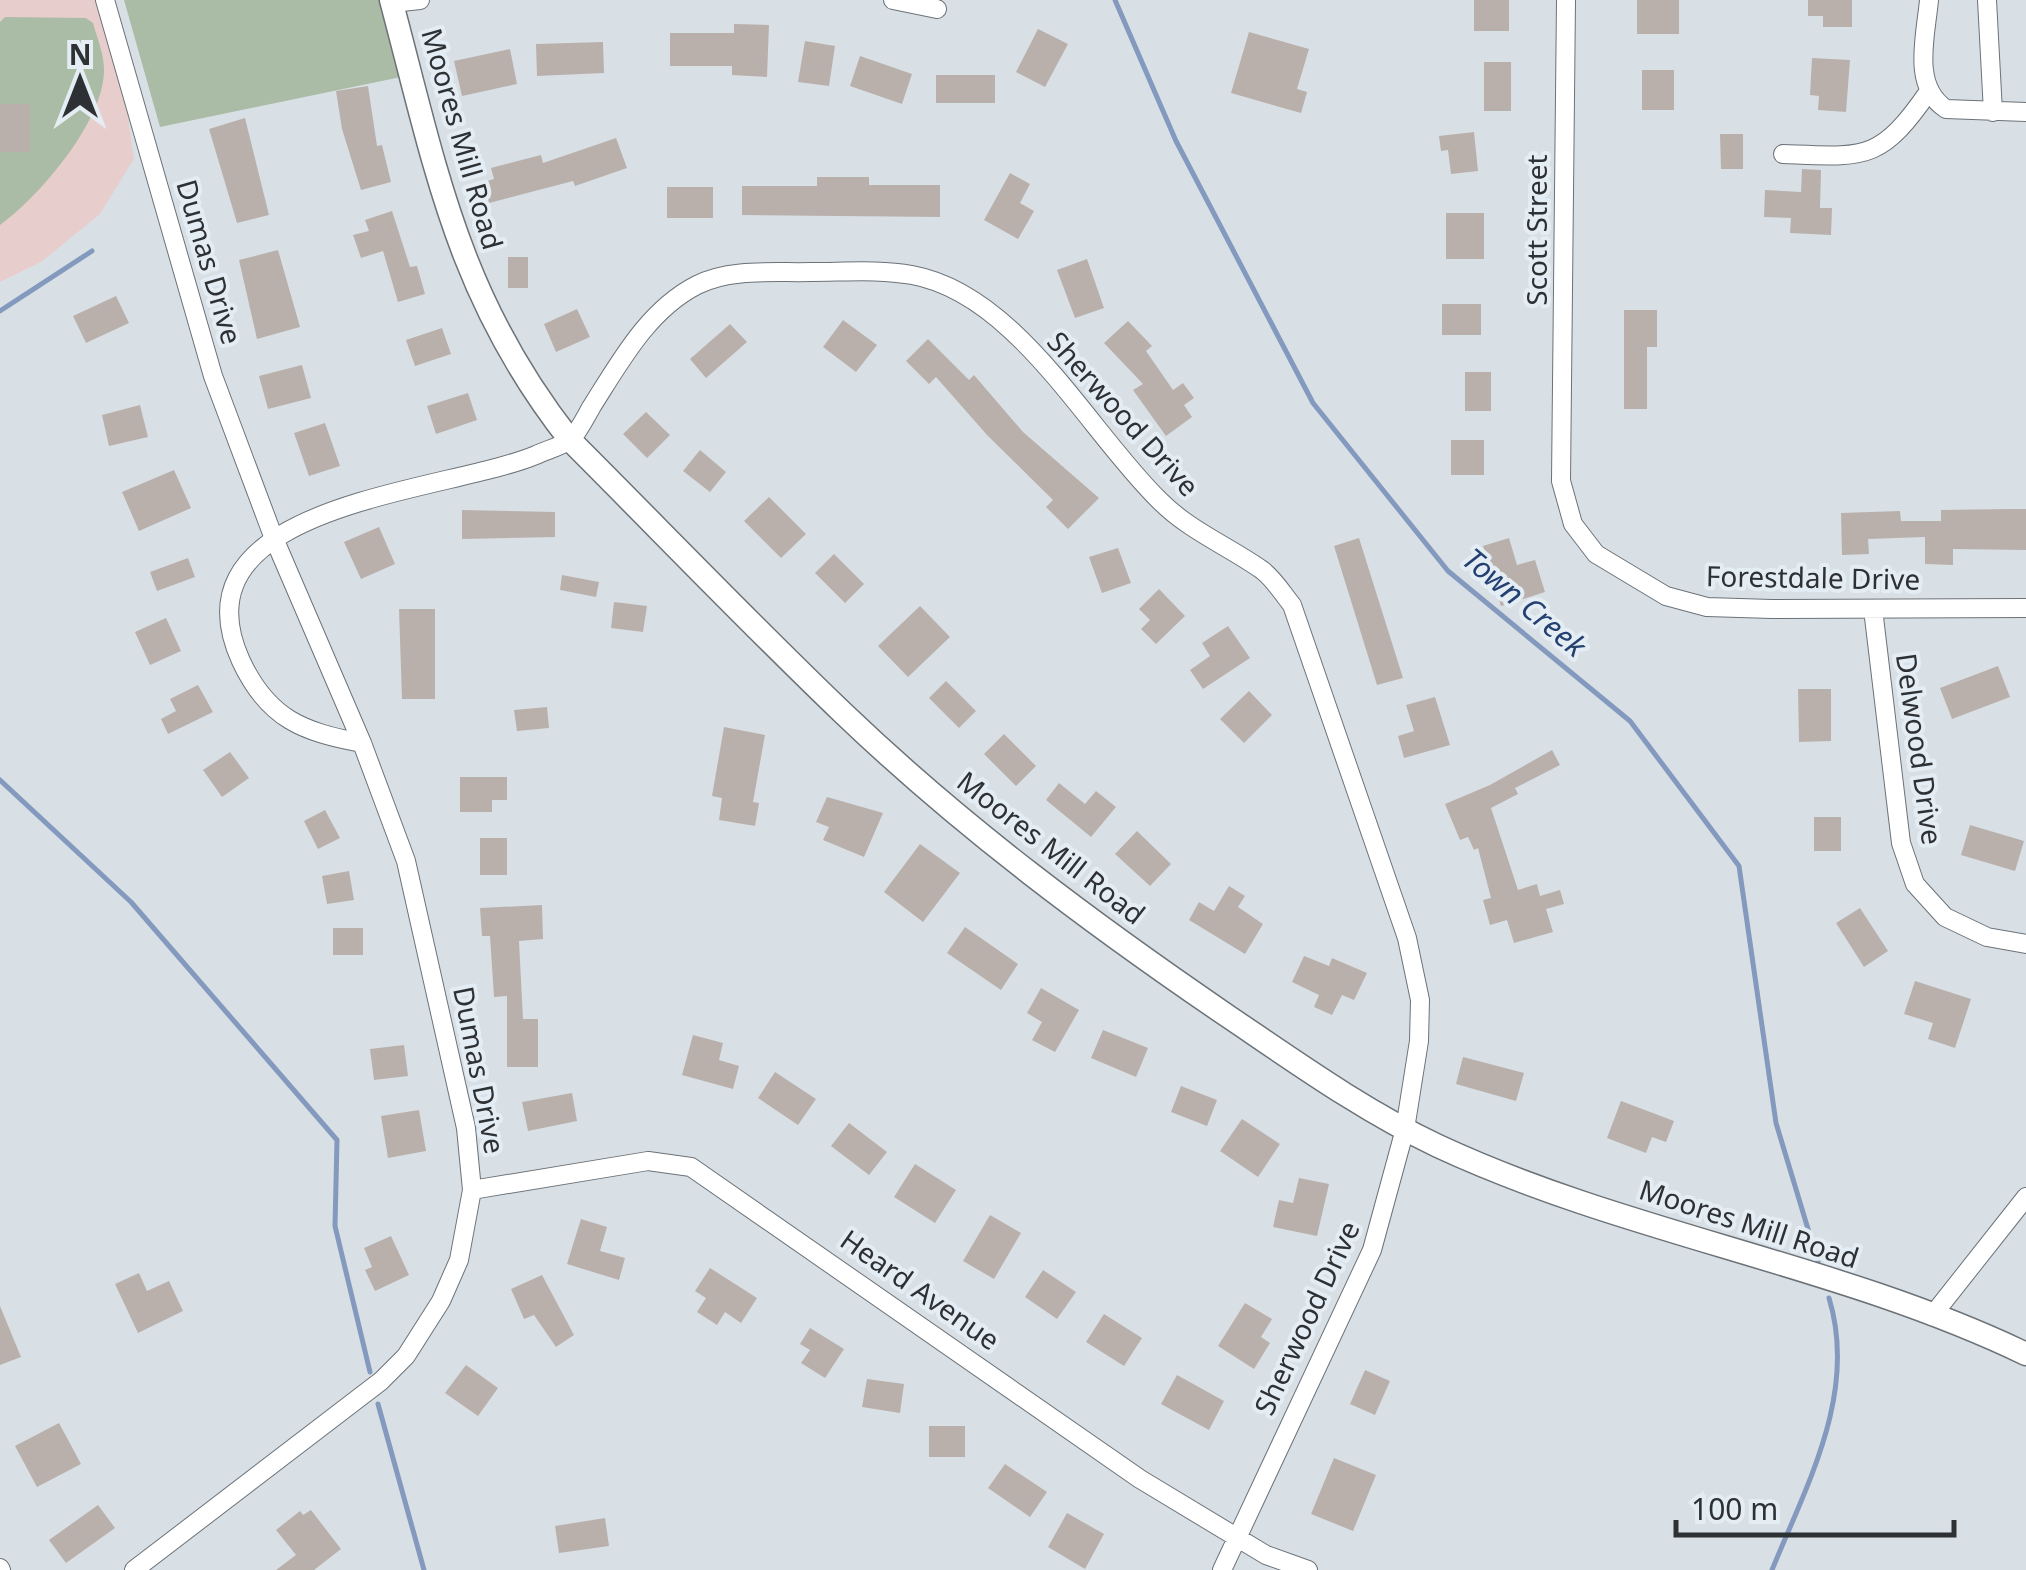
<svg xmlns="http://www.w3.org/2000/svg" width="2026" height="1570" font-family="'Noto Sans',sans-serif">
  <rect width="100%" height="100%" fill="#d8e0e6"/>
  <!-- education -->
  <path fill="#e8cdcd" d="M0 0H97L122 74 134 159 100 214 41 262 0 282Z"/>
  <!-- green -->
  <path fill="#aabca5" d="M124 0H380L401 77 160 127Z
    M5 17 86 18 93 23C97 37 104 55 104 69 105 120 39 197 0 225V152H30L0 104V22Z"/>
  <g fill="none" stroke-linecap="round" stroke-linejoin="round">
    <!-- stream -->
    <path stroke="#8399bd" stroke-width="5" d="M1115 0 1176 141 1313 403 1448 571 1630 721 1739 866 1776 1123 1818 1262
      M0 311 92 251
      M0 780 131 902 337 1140 335 1226 370 1372
      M378 1404 424 1570
      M1772 1570C1807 1484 1858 1393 1829 1298"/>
  </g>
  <!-- building -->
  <path fill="#b9b0ab" d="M1474 0H1509V31H1474Z
    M1637 0H1679V34H1637Z
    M1808 0H1852V27H1823V16H1808Z
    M734 24 769 25 767 77 732 75V66H670V33H734Z
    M1038 29 1068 44 1045 87 1016 72Z
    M1249 32 1309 49 1297 89 1307 92 1301 113 1231 93Z
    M805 41 835 46 829 86 798 82Z
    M603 42 604 73 537 76 536 44Z
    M510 49 517 84 462 96 454 61Z
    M860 56 912 74 902 104 850 86Z
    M1812 58 1850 60 1846 112 1818 110 1819 96 1810 95Z
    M1484 62H1511V111H1484Z
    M1642 70H1674V110H1642Z
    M936 75H995V103H936Z
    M368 86 377 146 382 145 391 182 361 190 342 129 336 91Z
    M0 104H30V152H0Z
    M245 118 269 215 237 223 209 129Z
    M1474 132 1478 171 1451 174 1448 150 1441 151 1439 136Z
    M1720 134H1743V169H1721Z
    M616 138 627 168 575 186 573 181 489 203 484 182 494 179 491 168 541 155 543 163Z
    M1802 169 1821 170 1820 208H1832L1831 235 1790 233 1791 218 1764 217 1765 190 1801 192Z
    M1010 173 1030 184 1020 203 1034 211 1018 239 984 220Z
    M817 177H869V185H940V217L742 215V186H817Z
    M667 187H713V218H667Z
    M392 211 410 267 417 266 425 294 398 302 383 251 361 258 353 235 369 231 365 220Z
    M1446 213H1484V259H1446Z
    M278 250 300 327 257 339 239 260Z
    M508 257H528V288H508Z
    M1087 259 1104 308 1075 318 1057 270Z
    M116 296 129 323 86 343 73 316Z
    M1442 304H1481V335H1442Z
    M577 309 590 337 556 352 544 324Z
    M1624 310H1657V347H1647V409H1624Z
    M843 320 877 345 856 372 823 347Z
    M1128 321 1152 346 1146 351 1173 390 1183 383 1194 398 1184 405 1192 417 1166 436 1133 390 1143 384 1104 343Z
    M730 324 747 342 706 378 690 359Z
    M442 328 451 354 415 366 406 340Z
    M928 339 969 380 974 375 1023 432 1099 498 1068 529 1046 507 1053 500 987 435 936 377 929 384 906 361Z
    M302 365 311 398 268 409 259 376Z
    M1465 372H1491V411H1465Z
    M468 393 477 420 436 434 427 406Z
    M140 405 148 437 109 446 102 415Z
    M646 412 670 435 647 458 623 434Z
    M325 423 340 466 309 476 294 433Z
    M1451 440H1484V475H1451Z
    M700 450 726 472 710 492 683 471Z
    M174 470 191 508 139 531 122 492Z
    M769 497 806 534 781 558 744 521Z
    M2009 509H2026V550L1953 549V565L1925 564V537L1868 539 1869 554 1842 555 1841 513 1900 511 1901 521H1941V510Z
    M462 510 555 512V537L462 539Z
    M379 527 395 564 361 579 344 542Z
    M1359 538 1403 678 1377 685 1334 546Z
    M1509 538 1517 565 1535 560 1545 592 1501 606 1483 546Z
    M1118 548 1131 583 1102 593 1089 557Z
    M834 554 864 584 845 603 815 573Z
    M188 558 195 577 157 591 150 572Z
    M562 575 599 582 596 597 560 590Z
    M1159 589 1185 616 1156 644 1141 629 1150 620 1139 609Z
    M614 602 647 606 643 632 611 628Z
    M920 606 950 637 908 677 878 646Z
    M399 609H435V699H402Z
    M166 618 181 651 150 665 135 632Z
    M1228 626 1250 658 1203 689 1190 670 1210 656 1202 643Z
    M1998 666 2010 697 1952 719 1940 688Z
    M946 681 976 711 959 728 929 698Z
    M198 685 213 712 168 734 161 719 176 711 170 699Z
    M1798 689H1831V741L1799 742Z
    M1249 691 1272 715 1244 743 1220 719Z
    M1435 697 1450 745 1404 758 1398 736 1414 731 1406 705Z
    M547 707 549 728 517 731 514 710Z
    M724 727 765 735 753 802 759 803 755 826 719 820 722 798 712 796Z
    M1004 734 1036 766 1016 786 984 754Z
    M1552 750 1560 765 1515 788 1518 794 1491 808 1518 890 1537 884 1540 896 1560 890 1564 904 1546 909 1553 932 1514 943 1507 920 1490 925 1483 900 1491 898 1478 848 1474 850 1468 837 1460 840 1445 804 1490 785Z
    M230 752 249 778 222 797 203 770Z
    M460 777H507V800H492V812H460Z
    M1059 783 1085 804 1096 791 1116 807 1091 837 1046 800Z
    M827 797 883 813 864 857 823 840 829 827 816 822Z
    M325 810 340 838 318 849 304 821Z
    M1814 817H1841V851H1814Z
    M1970 825 2024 841 2015 871 1961 855Z
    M1137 831 1171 864 1150 886 1115 854Z
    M480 838H507V875H480Z
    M920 844 960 873 923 922 884 892Z
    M349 871 354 900 327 904 322 876Z
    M1229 886 1245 896 1238 907 1263 924 1245 954 1189 920 1199 902 1214 911Z
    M542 905 543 939 519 941 523 1019H538V1067H507V996L494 997 490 936H482L480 908Z
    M1860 908 1888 951 1864 967 1836 923Z
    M965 927 1018 964 1001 990 947 953Z
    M333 928H363V955H333Z
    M1304 956 1329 966 1332 958 1367 973 1354 1000 1342 995 1332 1015 1314 1007 1319 995 1292 982Z
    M1915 981 1971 999 1955 1048 1928 1039 1933 1023 1904 1014Z
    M1041 988 1079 1010 1055 1052 1032 1040 1042 1022 1027 1013Z
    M1103 1030 1148 1048 1136 1077 1091 1058Z
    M693 1035 723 1043 719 1060 739 1066 733 1089 682 1075Z
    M404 1045 408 1076 374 1080 370 1049Z
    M1463 1057 1524 1073 1516 1101 1456 1084Z
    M775 1072 816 1099 798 1125 758 1098Z
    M1181 1086 1217 1100 1207 1126 1171 1112Z
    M572 1093 577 1121 528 1131 522 1102Z
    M1621 1101 1674 1121 1666 1142 1652 1137 1646 1153 1607 1138Z
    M419 1110 426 1151 388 1158 381 1116Z
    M1242 1119 1280 1144 1258 1177 1220 1151Z
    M849 1123 887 1152 869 1175 831 1146Z
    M915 1164 956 1190 935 1223 894 1197Z
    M1299 1178 1329 1184 1317 1236 1273 1227 1279 1200 1293 1203Z
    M990 1215 1021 1233 994 1279 963 1261Z
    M581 1219 607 1227 600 1251 625 1258 619 1280 567 1264Z
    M391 1236 409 1275 375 1291 365 1270 372 1267 364 1248Z
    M710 1268 757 1298 741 1323 725 1312 717 1325 697 1312 706 1298 695 1291Z
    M1043 1270 1076 1292 1057 1319 1025 1297Z
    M139 1273 147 1291 169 1281 183 1311 138 1333 115 1284Z
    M542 1275 574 1335 556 1347 534 1315 524 1319 511 1289Z
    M1245 1303 1272 1319 1261 1337 1270 1343 1254 1369 1218 1346Z
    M0 1306 21 1357 0 1365Z
    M1104 1314 1142 1338 1124 1366 1086 1342Z
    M810 1328 844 1349 825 1378 801 1363 810 1350 800 1344Z
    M466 1365 498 1388 478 1416 445 1393Z
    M1365 1370 1390 1381 1375 1415 1350 1404Z
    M1177 1375 1224 1401 1209 1430 1161 1404Z
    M867 1379 904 1384 900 1413 862 1407Z
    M59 1423 81 1464 37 1487 15 1446Z
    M929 1426H965V1457H929Z
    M1334 1458 1376 1475 1353 1531 1311 1514Z
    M1005 1464 1047 1492 1030 1517 988 1488Z
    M98 1505 115 1528 66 1563 49 1540Z
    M311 1510 341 1549 314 1570H276L296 1555 276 1530 300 1511 303 1515Z
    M1067 1513 1104 1534 1085 1569 1048 1547Z
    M605 1518 609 1546 559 1553 555 1526Z"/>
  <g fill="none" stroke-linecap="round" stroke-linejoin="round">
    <!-- minor casing -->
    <g stroke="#6b7278" stroke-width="20">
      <path id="minor" d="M105 0 213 376 273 536 362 743
        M893 0 937 9
        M1566 0 1561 481 1573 524 1596 554 1666 596 1707 607 1772 609 2026 608
        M1929 0C1926 35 1911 86 1946 109L2026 112
        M1987 0 1993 112
        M392 3 420 0
        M1783 154C1866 157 1880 162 1929 91
        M1873 609 1901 843 1915 884 1945 917 1987 937 2026 944
        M472 1190 648 1161 691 1167 1140 1479 1266 1555 1308 1570
        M1932 1316 2026 1197
        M0 1568 1 1570
        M134 1570 381 1381 406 1356 441 1301 459 1260 472 1190 466 1128 406 861 362 743C303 732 268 719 241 661 169 503 445 493 536 455 546 450 563 446 571 439 579 431 586 416 592 406 620 362 648 310 697 285 730 268 776 273 811 272 845 272 879 269 912 275 1017 294 1088 431 1160 501 1190 531 1228 546 1262 570 1274 579 1283 594 1292 605L1407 938 1420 1000 1419 1041 1405 1129 1372 1250 1222 1570"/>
    </g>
    <!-- tertiary casing -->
    <g stroke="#6b7278" stroke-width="25">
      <path id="tertiary" d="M391 0C436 169 458 298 570 440 661 531 750 624 843 713 962 827 1094 925 1229 1017 1297 1063 1364 1111 1438 1146 1627 1234 1839 1264 2026 1354"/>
    </g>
    <!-- minor -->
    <use href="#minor" stroke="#fff" stroke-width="18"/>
    <!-- tertiary -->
    <use href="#tertiary" stroke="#fff" stroke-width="22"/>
  </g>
  <g text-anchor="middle" stroke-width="8" stroke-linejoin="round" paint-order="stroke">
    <!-- street labels -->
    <g font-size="28" fill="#2e3134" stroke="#e5edf4">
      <text transform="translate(462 139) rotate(74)" y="10">Moores Mill Road</text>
      <text transform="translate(1537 230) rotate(-90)" y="10">Scott Street</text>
      <text transform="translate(209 262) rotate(74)" y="10">Dumas Drive</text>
      <text transform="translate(1123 414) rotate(48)" y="10">Sherwood Drive</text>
      <text transform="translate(1813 578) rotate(1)" y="10">Forestdale Drive</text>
      <text transform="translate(1919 749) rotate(82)" y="10">Delwood Drive</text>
      <text transform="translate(1051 848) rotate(38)" y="10">Moores Mill Road</text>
      <text transform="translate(479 1070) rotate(79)" y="10">Dumas Drive</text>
      <text transform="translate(1749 1224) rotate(18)" y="10">Moores Mill Road</text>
      <text transform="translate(920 1290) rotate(35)" y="10">Heard Avenue</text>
      <text transform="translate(1307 1318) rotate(-65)" y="10">Sherwood Drive</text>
    </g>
    <!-- water labels -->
    <g font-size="30" font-style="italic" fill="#234070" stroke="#e5edf4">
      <text transform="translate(1524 603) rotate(40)" y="10">Town Creek</text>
    </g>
  </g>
  <!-- north arrow -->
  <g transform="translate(80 80)" stroke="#e5edf4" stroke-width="8" paint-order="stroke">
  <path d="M0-8L18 38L0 25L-18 38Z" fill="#2e3134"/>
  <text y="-15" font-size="28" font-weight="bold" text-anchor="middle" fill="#2e3134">N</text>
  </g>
  <!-- scale -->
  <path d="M1676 1520v15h278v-15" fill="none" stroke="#2e3134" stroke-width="5"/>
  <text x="1691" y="1520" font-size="30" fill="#2e3134" stroke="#e5edf4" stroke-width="8" paint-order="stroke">100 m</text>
</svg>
